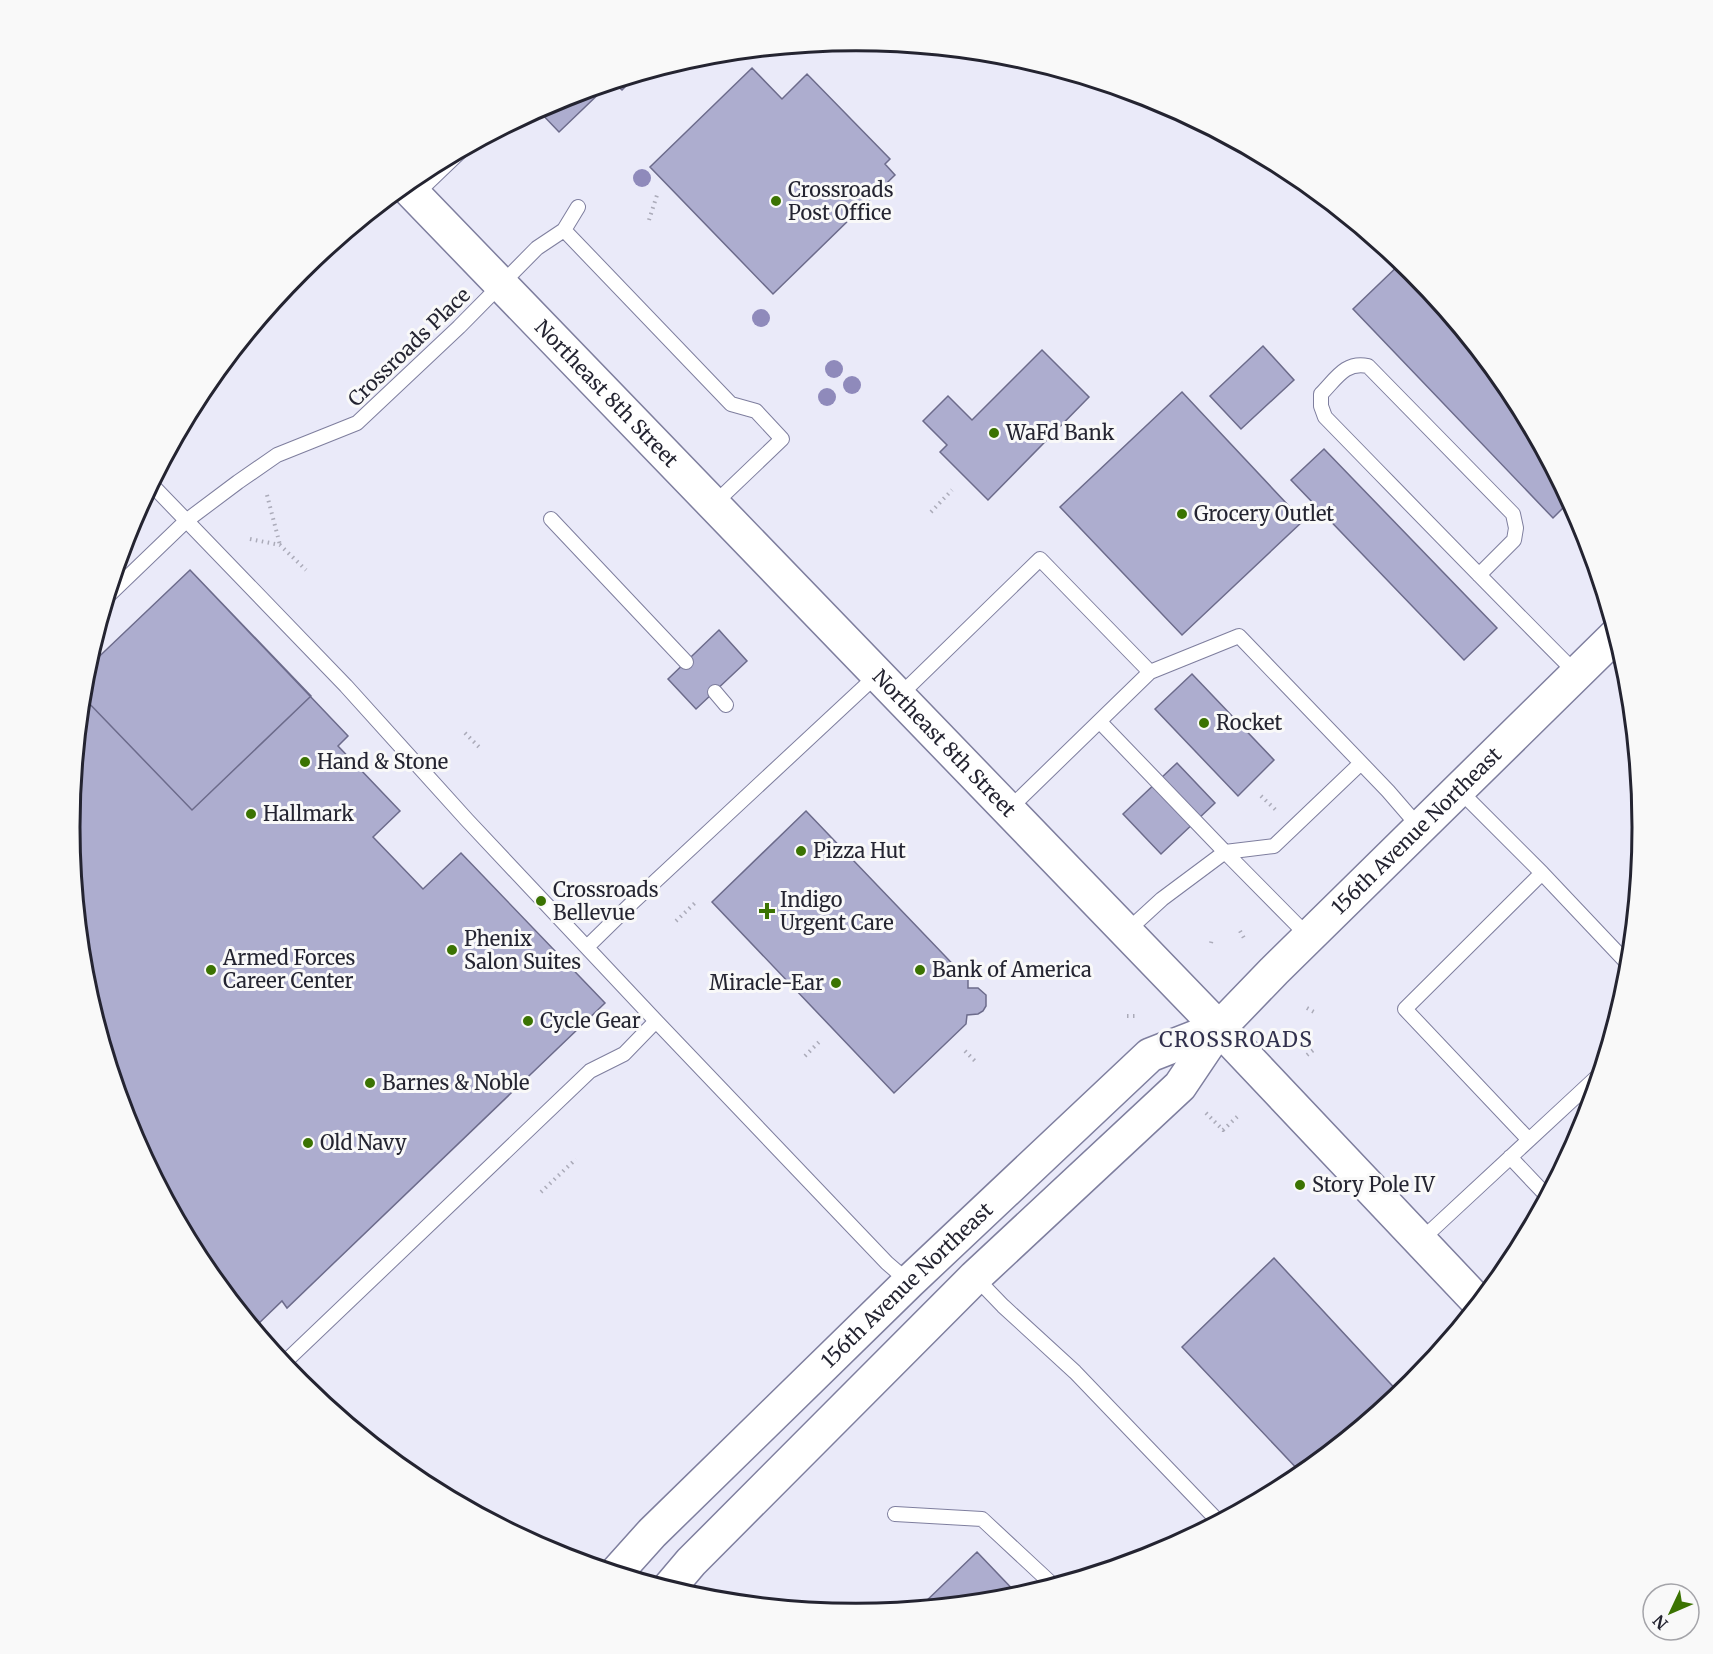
<svg xmlns="http://www.w3.org/2000/svg" width="1713" height="1654" font-family="Merriweather,serif">
  <rect width="100%" height="100%" fill="#eaeaf9"/>
  <!-- building -->
  <path fill="#adadcf" stroke="#6c6b8b" stroke-width="1.5" d="M752 68 782 99 807 74 890 159 885 164 895 175 773 294 650 167Z
    M636 76 622 90 614 83Z
    M608 85 559 132 538 110 556 100Z
    M1402 262 1413 271 1511 390 1570 501 1553 518 1353 309Z
    M1263 346 1294 380 1241 429 1210 396Z
    M1042 350 1089 397 988 500 940 452 947 445 923 421 948 396 972 420Z
    M1182 392 1303 521 1182 635 1060 507Z
    M1324 449 1497 628 1464 660 1291 480Z
    M190 570 311 696 192 810 83 697 86 669Z
    M190 570 348 736 338 746 400 811 373 837 423 889 461 853 605 1003 287 1308 282 1301 255 1327 202 1264 130 1128 85 980 70 827 86 669Z
    M719 630 747 661 696 709 668 679Z
    M1192 674 1274 760 1238 796 1155 709Z
    M1177 763 1215 803 1161 854 1123 814Z
    M806 811 968 980V988H978L986 995V1006L983 1011 978 1014 967 1015 966 1024 894 1093 712 902Z
    M1274 1258 1400 1394 1302 1474 1182 1347Z
    M977 1552 1019 1596 1010 1598 920 1607Z"/>
  <g fill="none" stroke-linecap="round" stroke-linejoin="round">
    <!-- service casing -->
    <g stroke="#7e7e9e" stroke-width="16">
      <path id="service" d="M415 195 462 150
        M564 230 731 404 756 411 782 439 714 504
        M152 485 346 686 467 820 656 1021 887 1263 909 1282
        M551 519 686 662
        M1479 575 1514 540 1516 528 1513 514 1368 366C1345 361 1336 379 1321 394V406L1325 417C1409 503 1492 589 1577 674
        M109 595 186 521 238 482 277 455 357 423 459 327 537 248 564 230 578 207
        M715 692 726 705
        M898 697 1040 559 1150 672
        M1100 722 1225 852 1274 846 1360 764
        M1460 791 1542 873 1629 965
        M1008 810 1150 672 1239 636 1388 791 1420 828
        M1126 932 1162 899 1225 852 1309 937
        M587 947 632 903 877 675
        M1529 1140 1405 1009 1542 873
        M1510 1157 1547 1196
        M1420 1241 1599 1075
        M975 1277 1003 1306 1075 1372 1218 1521
        M284 1363 590 1071 624 1054 656 1021
        M895 1514 982 1519 1053 1585"/>
    </g>
    <!-- tertiary casing -->
    <g stroke="#7e7e9e" stroke-width="36">
      <g id="tertiary">
        <path id="s1" d="M1219 1028 1274 971 1616 635"/>
      </g>
    </g>
    <!-- secondary casing -->
    <g stroke="#7e7e9e" stroke-width="36">
      <g id="secondary">
        <path id="s2" d="M405 185 1219 1028 1479 1303"/>
        <path id="s3" d="M617 1572 652 1533 909 1282 1150 1055 1219 1028"/>
        <path d="M669 1588 691 1562 975 1277 1180 1086 1219 1028"/>
      </g>
    </g>
    <!-- path -->
    <path stroke="#ababb9" stroke-width="4" stroke-dasharray="1.5 4.5" stroke-linecap="butt" d="M649 220 658 192
      M267 495 280 545
      M931 512 952 490
      M250 539 280 545 306 570
      M125 541 140 527
      M465 733 481 749
      M1261 796 1278 812
      M676 921 697 901
      M1240 931 1244 938
      M1211 943 1212 938
      M1307 1008 1314 1012
      M1127 1016H1135
      M965 1051 976 1062
      M1307 1055 1316 1048
      M805 1056 820 1041
      M1206 1113 1223 1130 1239 1115
      M541 1192 576 1159"/>
    <!-- service -->
    <use href="#service" stroke="#fff" stroke-width="14"/>
    <!-- tertiary -->
    <use href="#tertiary" stroke="#fff" stroke-width="33"/>
    <!-- secondary -->
    <use href="#secondary" stroke="#fff" stroke-width="33"/>
  </g>
  <!-- trees -->
  <g fill="#8f8abb">
    <circle cx="642" cy="178" r="9"/>
    <circle cx="761" cy="318" r="9"/>
    <circle cx="834" cy="369" r="9"/>
    <circle cx="852" cy="385" r="9"/>
    <circle cx="827" cy="397" r="9"/>
  </g>
  <!-- markers -->
  <g fill="#3b7302" stroke="#f9f9f9" stroke-width="2">
    <circle cx="776" cy="201" r="6"/>
    <circle cx="994" cy="433" r="6"/>
    <circle cx="1182" cy="514" r="6"/>
    <circle cx="1204" cy="723" r="6"/>
    <circle cx="305" cy="762" r="6"/>
    <circle cx="251" cy="814" r="6"/>
    <circle cx="801" cy="851" r="6"/>
    <circle cx="541" cy="901" r="6"/>
    <path d="M764 902h6v6h6v6h-6v6h-6v-6h-6v-6h6z"/>
    <circle cx="452" cy="950" r="6"/>
    <circle cx="211" cy="970" r="6"/>
    <circle cx="920" cy="970" r="6"/>
    <circle cx="836" cy="983" r="6"/>
    <circle cx="528" cy="1021" r="6"/>
    <circle cx="370" cy="1083" r="6"/>
    <circle cx="308" cy="1143" r="6"/>
    <circle cx="1300" cy="1185" r="6"/>
  </g>
  <g text-anchor="middle" stroke-width="6" stroke-linejoin="round" paint-order="stroke">
    <!-- poi labels -->
    <g font-size="20" fill="#242431" stroke="#f9f9f9" text-anchor="start">
      <text x="788" y="197">Crossroads<tspan x="788" dy="23">Post Office</tspan></text>
      <text x="1006" y="440">WaFd Bank</text>
      <text x="1194" y="521">Grocery Outlet</text>
      <text x="1216" y="730">Rocket</text>
      <text x="317" y="769">Hand &amp; Stone</text>
      <text x="263" y="821">Hallmark</text>
      <text x="813" y="858">Pizza Hut</text>
      <text x="553" y="897">Crossroads<tspan x="553" dy="23">Bellevue</tspan></text>
      <text x="780" y="907">Indigo<tspan x="780" dy="23">Urgent Care</tspan></text>
      <text x="464" y="946">Phenix<tspan x="464" dy="23">Salon Suites</tspan></text>
      <text x="223" y="965">Armed Forces<tspan x="223" dy="23">Career Center</tspan></text>
      <text x="932" y="977">Bank of America</text>
      <text x="824" y="990" text-anchor="end">Miracle-Ear</text>
      <text x="540" y="1028">Cycle Gear</text>
      <text x="382" y="1090">Barnes &amp; Noble</text>
      <text x="320" y="1150">Old Navy</text>
      <text x="1312" y="1192">Story Pole IV</text>
    </g>
    <!-- street labels -->
    <g font-size="20" fill="#242431" stroke="#f9f9f9">
      <text transform="translate(409 347) rotate(-44)" y="7">Crossroads Place</text>
      <text dy="7" stroke="none"><textPath href="#s2" startOffset="290">Northeast 8th Street</textPath></text>
      <text dy="7" stroke="none"><textPath href="#s2" startOffset="776">Northeast 8th Street</textPath></text>
      <text dy="7" stroke="none"><textPath href="#s1" startOffset="279">156th Avenue Northeast</textPath></text>
      <text dy="7" stroke="none"><textPath href="#s3" startOffset="408">156th Avenue Northeast</textPath></text>
    </g>
    <!-- neighbourhood labels -->
    <g font-size="21" letter-spacing="1.5" fill="#32314d" stroke="#f9f9f9">
      <text x="1236" y="1047">CROSSROADS</text>
    </g>
  </g>
  <!-- crop -->
  <path d="M0 0H1713V1654H0ZM80 827a776 776 0 1 1 1552 0a776 776 0 1 1-1552 0Z" fill="#f9f9f9" fill-rule="evenodd"/>
  <path fill="none" stroke="#242431" stroke-width="3" d="M80 827a776 776 0 1 1 1552 0a776 776 0 1 1-1552 0Z"/>
  <!-- north arrow -->
  <g transform="translate(1671 1612) rotate(226)"><circle r="28" fill="#f9f9f9" stroke="#a4a4a9" stroke-width="1.5"/>
  <path d="M0-4.5L10 22L0 15L-10 22Z" fill="#3b7302"/>
  <text y="-9" font-size="16" font-weight="bold" text-anchor="middle" fill="#242431">N</text>
  </g>
</svg>
